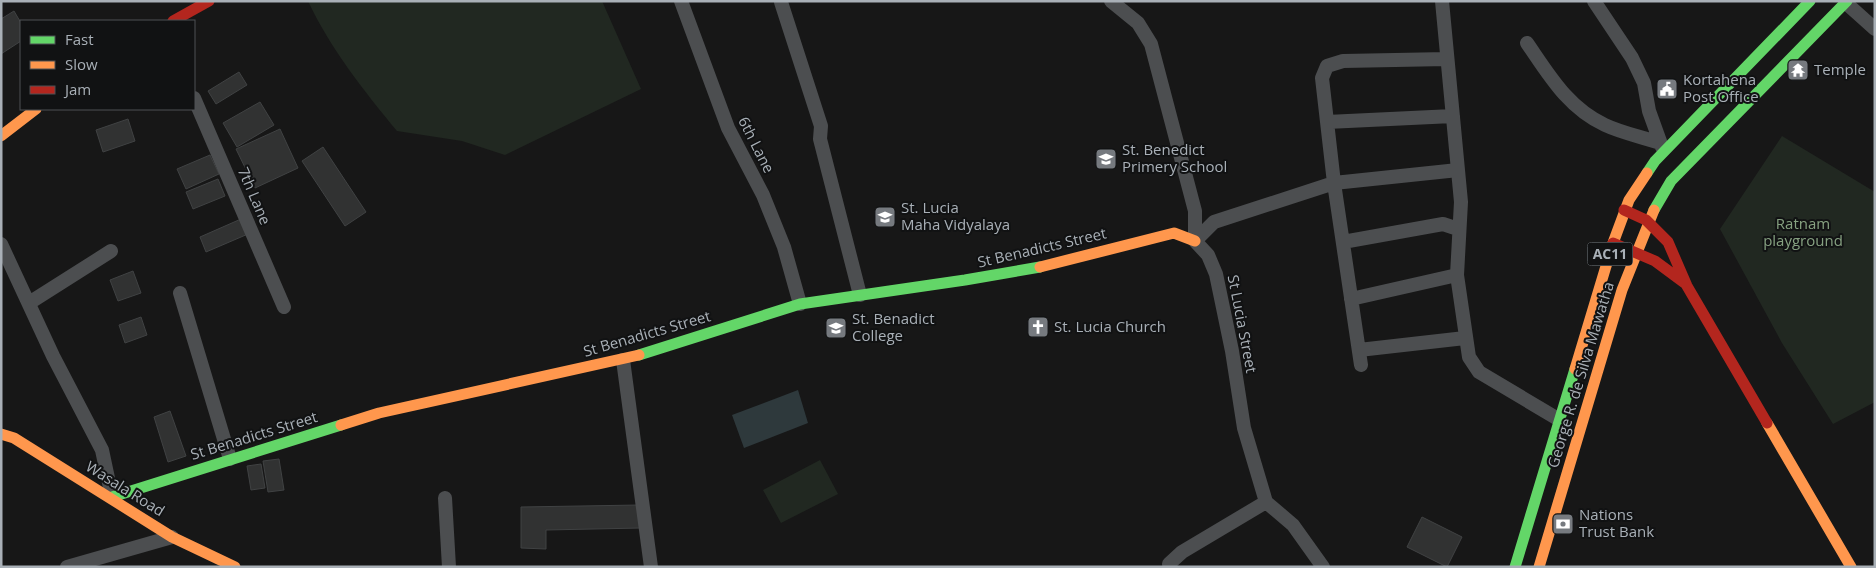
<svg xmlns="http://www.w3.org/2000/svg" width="1876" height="568" font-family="'Open Sans',sans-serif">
  <rect width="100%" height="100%" fill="#171717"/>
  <!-- green -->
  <path fill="#212821" d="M308 1H602L641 89 505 155 462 141 397 131C364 91 330 48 308 1Z
    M1782 136 1875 192V402L1833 424 1782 343 1720 229Z
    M820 460 838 494 781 523 763 490Z"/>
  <!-- water -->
  <path fill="#2e393c" d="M798 390 808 423 744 448 732 415Z"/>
  <!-- building -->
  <path fill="#313232" stroke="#404243" d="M14 11 21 23V41L1 54V19Z
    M239 72 247 85 216 104 208 91Z
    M260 102 274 125 237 147 223 123Z
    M128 119 135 141 103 152 96 130Z
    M280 129 298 168 255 188 236 149Z
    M323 147 366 212 345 226 302 161Z
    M210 155 219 174 186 189 177 169Z
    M218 179 225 196 193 209 186 192Z
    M241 219 248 234 206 252 200 237Z
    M133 271 141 293 118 301 110 280Z
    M141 317 147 335 125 343 119 325Z
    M170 411 186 456 168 462 154 417Z
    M279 459 284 490 268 492 263 461Z
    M261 464 265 488 251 490 247 466Z
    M639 505 641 528 546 530V549L521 548V507Z
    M1422 517 1462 537 1447 567 1407 547Z"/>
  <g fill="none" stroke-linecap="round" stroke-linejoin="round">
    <!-- street -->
    <path stroke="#4c4e50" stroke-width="14" d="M681 1 728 128 763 195 784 247 800 304
      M1111 1 1138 23 1151 44 1195 211V241L1208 255 1216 274 1232 351 1244 428 1266 502 1293 525 1323 567
      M1442 1 1461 202 1457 275 1469 357 1479 372 1558 419
      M1594 1 1632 58 1644 83 1649 111 1662 147
      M781 2 821 126 820 139 860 295
      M1846 3 1875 29
      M1527 43C1549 75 1568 108 1605 125 1622 133 1642 137 1660 143
      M194 98 284 307
      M1327 122 1453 116
      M1195 241 1214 222 1334 183 1458 170
      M1343 242 1443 224 1458 229
      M1 244 53 356 102 450 112 497
      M180 293 230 459
      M1351 299 1457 275
      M29 303 111 251
      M1359 350 1465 338
      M623 360 651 567
      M1361 365 1334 183 1322 78 1327 66 1343 61 1447 59
      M445 498 449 567
      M67 567 172 537
      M1171 567 1169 564 1182 552 1266 502"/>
    <!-- fast -->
    <path stroke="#63d668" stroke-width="11" d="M1647 173 1655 161 1810 1
      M1654 210 1671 181 1847 1
      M639 355 800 304 965 280 1040 267
      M112 497 341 425
      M1515 567 1575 369"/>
    <!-- slow -->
    <path stroke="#ff974d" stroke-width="11" d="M1 136 36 109
      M1040 267 1174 233 1195 241
      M1575 369 1613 243 1629 200 1647 173
      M1767 423 1851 567
      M341 425 379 413 639 355
      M1 434 14 438 172 537 235 567
      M1539 567 1622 290 1654 210"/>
    <!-- jam -->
    <path stroke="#b3261e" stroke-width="11" d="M173 21 209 1
      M1624 210 1646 220 1668 242 1687 286 1767 423
      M1613 243 1655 261 1686 284"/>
  </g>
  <!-- icons -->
  <defs>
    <g id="temple-square" transform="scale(1.125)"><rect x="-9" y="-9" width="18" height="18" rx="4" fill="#767a7f" stroke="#111213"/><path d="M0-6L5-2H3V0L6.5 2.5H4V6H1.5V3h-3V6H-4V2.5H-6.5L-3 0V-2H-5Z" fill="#fff"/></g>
    <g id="civic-square" transform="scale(1.125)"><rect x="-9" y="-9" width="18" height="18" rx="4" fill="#767a7f" stroke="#111213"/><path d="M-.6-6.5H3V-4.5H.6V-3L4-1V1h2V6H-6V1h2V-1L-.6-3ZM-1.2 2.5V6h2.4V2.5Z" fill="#fff"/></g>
    <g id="school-square" transform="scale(1.125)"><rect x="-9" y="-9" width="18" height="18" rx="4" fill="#767a7f" stroke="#111213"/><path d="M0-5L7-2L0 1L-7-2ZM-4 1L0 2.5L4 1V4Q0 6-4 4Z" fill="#fff"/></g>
    <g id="church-square" transform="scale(1.125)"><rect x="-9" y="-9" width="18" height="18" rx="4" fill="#767a7f" stroke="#111213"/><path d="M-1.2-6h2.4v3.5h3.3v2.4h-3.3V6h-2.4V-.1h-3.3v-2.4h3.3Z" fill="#fff"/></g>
    <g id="bank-square" transform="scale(1.125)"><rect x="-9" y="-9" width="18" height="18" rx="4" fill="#767a7f" stroke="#111213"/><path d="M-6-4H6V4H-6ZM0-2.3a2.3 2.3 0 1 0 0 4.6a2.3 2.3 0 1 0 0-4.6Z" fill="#fff"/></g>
  </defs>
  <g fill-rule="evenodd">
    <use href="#temple-square" x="1798" y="70"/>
    <use href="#civic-square" x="1667" y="89"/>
    <use href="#school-square" x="1106" y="159"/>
    <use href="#school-square" x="885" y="217"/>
    <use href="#church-square" x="1038" y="327"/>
    <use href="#school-square" x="836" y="328"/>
    <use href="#bank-square" x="1563" y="524"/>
  </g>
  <g text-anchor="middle" stroke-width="4" stroke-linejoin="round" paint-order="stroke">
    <!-- shield labels -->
    <rect fill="#111213" stroke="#7b8186" stroke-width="1" x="1587.5" y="242.5" width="45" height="23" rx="4"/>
    <g font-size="14" font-weight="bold" fill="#a9b0b7">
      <text x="1610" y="259">AC11</text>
    </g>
    <!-- poi labels -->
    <g font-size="15" fill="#a9b0b7" stroke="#111213" text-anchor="start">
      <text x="1814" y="75">Temple</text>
      <text x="1683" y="85">Kortahena<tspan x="1683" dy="17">Post Office</tspan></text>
      <text x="1122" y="155">St. Benedict<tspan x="1122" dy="17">Primery School</tspan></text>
      <text x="901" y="213">St. Lucia<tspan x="901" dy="17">Maha Vidyalaya</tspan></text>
      <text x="852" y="324">St. Benadict<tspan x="852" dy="17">College</tspan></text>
      <text x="1054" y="332">St. Lucia Church</text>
      <text x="1579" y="520">Nations<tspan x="1579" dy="17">Trust Bank</tspan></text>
    </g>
    <!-- street labels -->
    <g font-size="15" fill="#a9b0b7" stroke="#111213">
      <text transform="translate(756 145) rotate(63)" y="5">6th Lane</text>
      <text transform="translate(254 196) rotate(67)" y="5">7th Lane</text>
      <text transform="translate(1042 248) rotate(-13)" y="5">St Benadicts Street</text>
      <text transform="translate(1242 324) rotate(79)" y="5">St Lucia Street</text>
      <text transform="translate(647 334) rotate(-16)" y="5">St Benadicts Street</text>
      <text transform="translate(1581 375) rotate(-73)" y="5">George R. de Silva Mawatha</text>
      <text transform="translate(254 436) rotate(-17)" y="5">St Benadicts Street</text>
      <text transform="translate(125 489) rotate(32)" y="5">Wasala Road</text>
    </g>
    <!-- park labels -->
    <g font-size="15" fill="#86a181" stroke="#111213">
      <text x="1803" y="229">Ratnam<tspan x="1803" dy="17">playground</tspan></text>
    </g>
  </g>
  <!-- border -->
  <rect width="1876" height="568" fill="none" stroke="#a9b0b7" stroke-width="5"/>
  <!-- legend -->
  <rect x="20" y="20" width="175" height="90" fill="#111213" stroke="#4e5155"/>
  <rect x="30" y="36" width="25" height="8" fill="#63d668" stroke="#4e5155"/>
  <text x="65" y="45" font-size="15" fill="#a9b0b7">Fast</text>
  <rect x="30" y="61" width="25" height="8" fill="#ff974d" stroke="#4e5155"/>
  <text x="65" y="70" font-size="15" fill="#a9b0b7">Slow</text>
  <rect x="30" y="86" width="25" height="8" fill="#b3261e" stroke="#4e5155"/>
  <text x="65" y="95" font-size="15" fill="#a9b0b7">Jam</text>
</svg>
